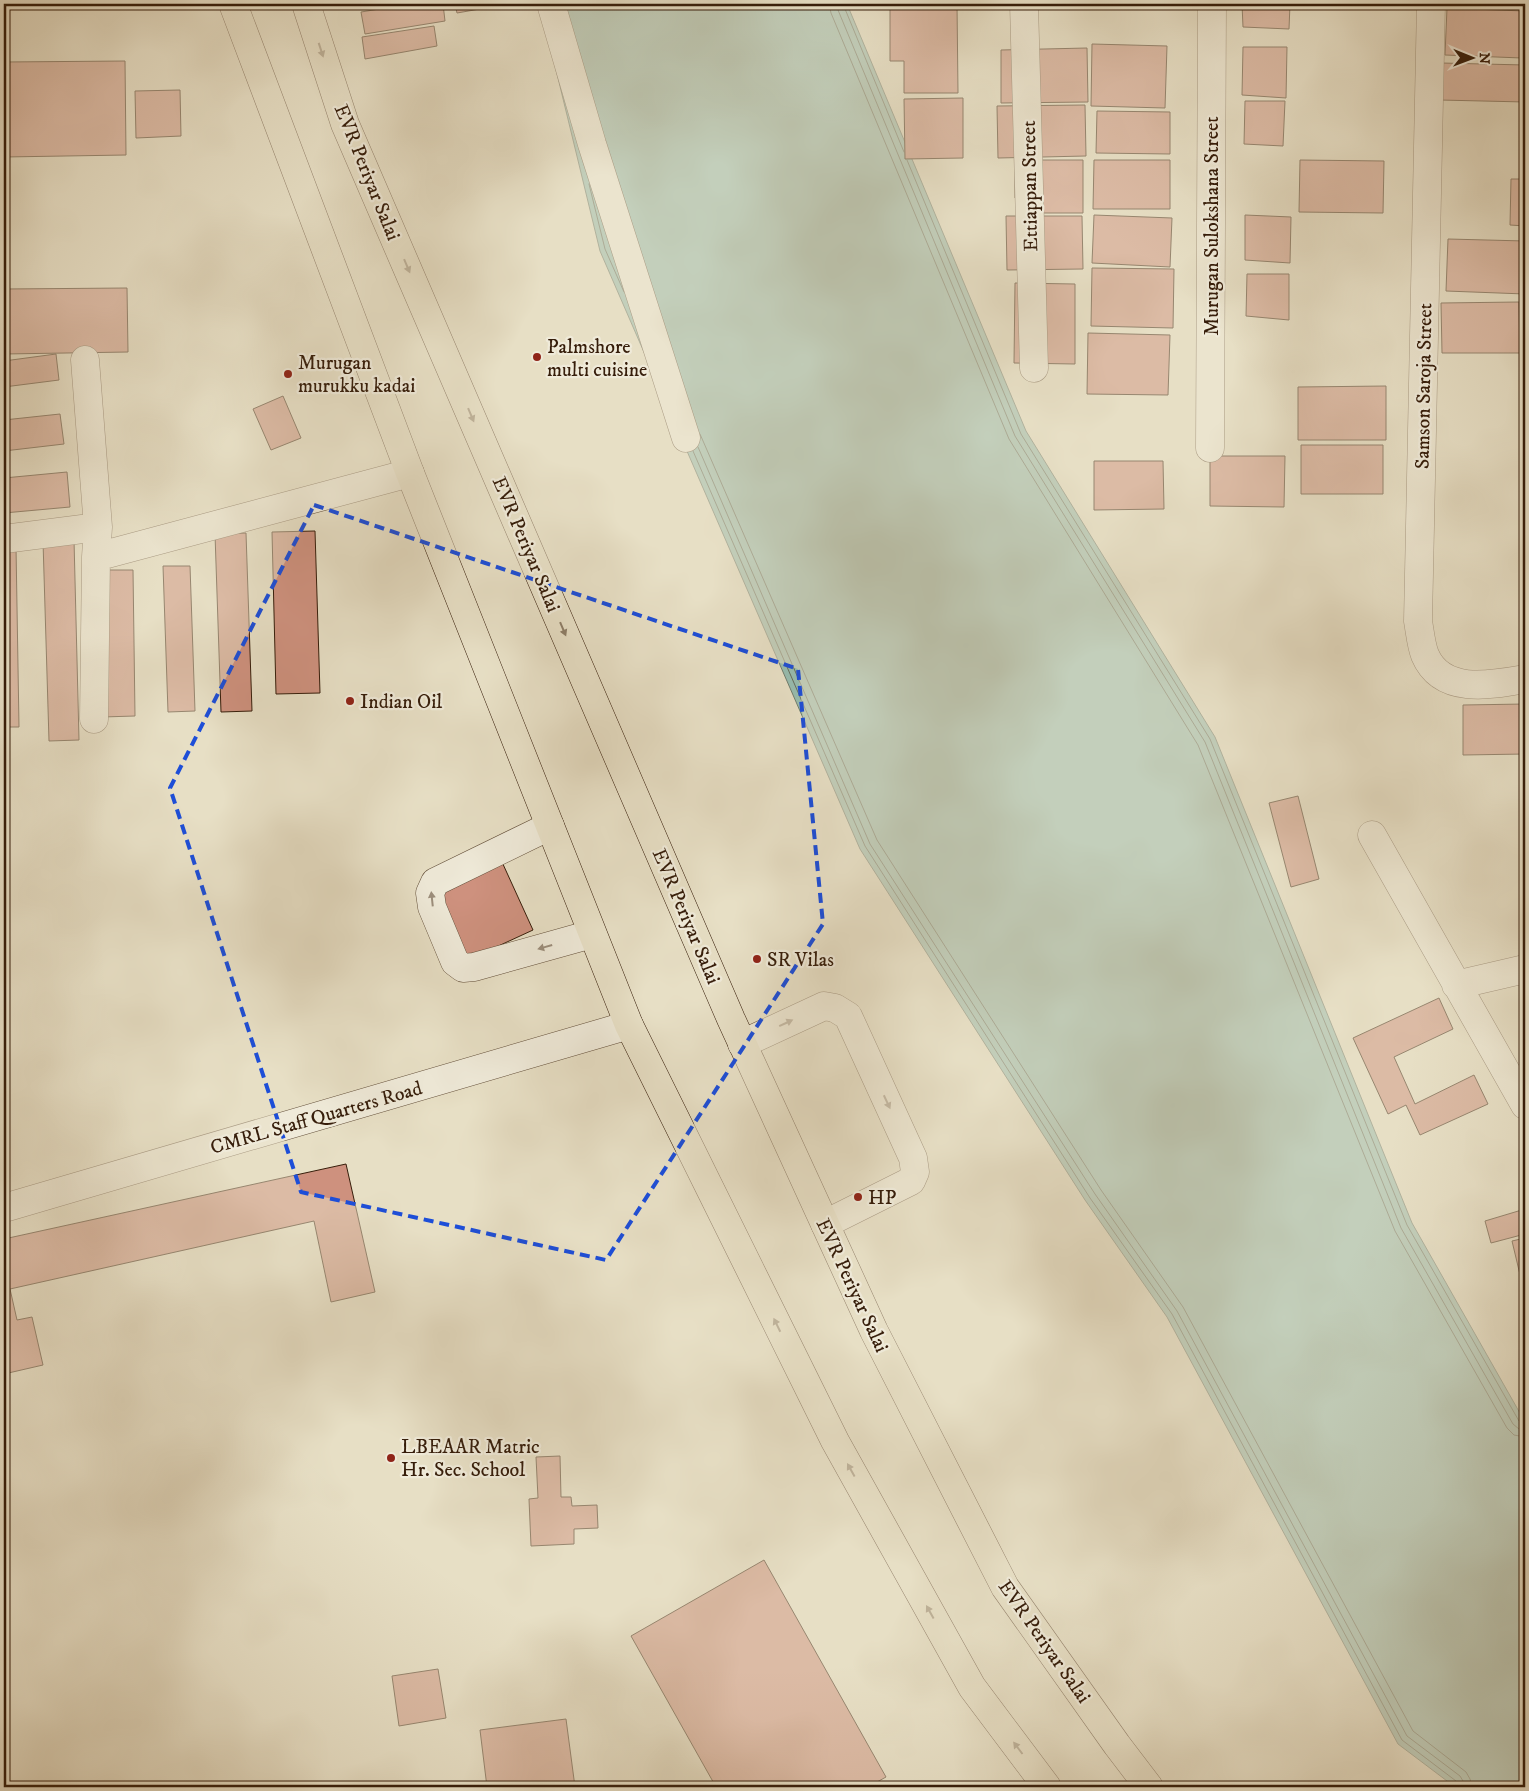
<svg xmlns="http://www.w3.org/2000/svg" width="1529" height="1791" font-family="'IM FELL DW Pica',serif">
  <rect width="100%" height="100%" fill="#e7dfc5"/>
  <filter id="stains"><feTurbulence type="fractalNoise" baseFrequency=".004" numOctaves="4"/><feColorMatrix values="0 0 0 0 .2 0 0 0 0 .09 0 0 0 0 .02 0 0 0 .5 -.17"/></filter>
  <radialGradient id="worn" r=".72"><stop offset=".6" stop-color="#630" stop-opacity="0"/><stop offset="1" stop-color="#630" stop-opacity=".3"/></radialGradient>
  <!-- water -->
  <path fill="#97bdb0" stroke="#707d6e" d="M540 4H847L1026 431 1215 737 1412 1223 1525 1422V1787H1455L1398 1744 1167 1317 1085 1200 860 849 600 251Z"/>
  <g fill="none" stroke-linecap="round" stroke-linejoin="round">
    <!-- shore -->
    <path stroke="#666d5d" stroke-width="1" d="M829 4 831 13 1009 439 1198 745 1395 1231 1507 1428 1514 1435 1525 1437
      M837 4 838 10 1015 436 1205 742 1401 1228 1513 1424 1519 1429 1525 1430
      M843 4 904 152
      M907 160 1021 434 1210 739 1407 1225 1519 1421 1525 1424
      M589 184 605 249 624 292
      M700 434 877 840 1101 1190 1183 1307 1413 1731 1466 1772 1470 1779 1472 1787
      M698 447 870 844 1095 1194 1177 1311 1407 1736 1460 1776 1463 1781 1464 1787
      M693 451 865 846 1090 1198 1172 1314 1402 1740 1456 1781 1458 1787"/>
  </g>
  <!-- building -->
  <path fill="#ce917e" stroke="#361d0a" d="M410 4H443L445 21 365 34 361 12Z
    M455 4H490L491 7 457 13Z
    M890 4H957L958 93H904V61H890Z
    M1242 4H1290L1289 29 1243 27Z
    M1447 8 1524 11 1522 58 1445 55Z
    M434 26 437 46 365 59 362 37Z
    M1092 44 1167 46 1165 108 1091 106Z
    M1243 47H1287L1286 98 1242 95Z
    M1087 48 1088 102 1001 103V50Z
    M125 61 126 155 4 157V62Z
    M1441 63 1525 65V102L1440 100Z
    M180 90 181 136 136 138 135 91Z
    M963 98V158L905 159 904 99Z
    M1245 101H1285L1283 146 1244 144Z
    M1085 105 1086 156 998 158 997 106Z
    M1097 111 1170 112V154L1096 153Z
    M1015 160H1083V213H1035L1034 198H1015Z
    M1094 160H1170V209H1093Z
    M1300 160 1384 161 1383 213 1299 212Z
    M1511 179H1525V226L1510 225Z
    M1094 215 1172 218 1170 267 1092 263Z
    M1245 215 1291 217 1290 263 1245 260Z
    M1006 216H1082L1083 269 1007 270Z
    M1448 239 1525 241V294L1446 291Z
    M1092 268 1174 269 1173 328 1091 326Z
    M1247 274H1289V320L1246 316Z
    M1015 283 1075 284V364L1014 363Z
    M127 288 128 352 4 354V289Z
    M1519 302 1520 353H1442L1441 303Z
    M1088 333 1170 335 1168 395 1087 394Z
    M56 354 59 380 4 387V361Z
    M1386 386V440H1298V387Z
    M283 396 301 438 271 450 253 409Z
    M60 414 64 444 4 451V420Z
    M1301 445H1383V494H1301Z
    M1210 456H1285L1284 507 1210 506Z
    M1094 461H1163L1164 509 1094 510Z
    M67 472 70 507 4 513V478Z
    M315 531 320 693 276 694 272 532Z
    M246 533 252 711 221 712 215 534Z
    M74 540 79 740 49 741 43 541Z
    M16 547 19 727H4V548Z
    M163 566H190L195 711 168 712Z
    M99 570H133L135 716 102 717Z
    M1525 704V754L1463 755V705Z
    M1298 796 1319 879 1291 887 1269 803Z
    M502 862 533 930 468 960 437 896Z
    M1439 998 1453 1029 1394 1057 1415 1104 1474 1075 1488 1104 1420 1135 1406 1105 1388 1114 1353 1038Z
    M346 1164 375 1292 331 1302 314 1221 10 1289 17 1320 32 1317 43 1365 4 1374V1239Z
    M1525 1209V1234L1491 1243 1485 1221Z
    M1525 1238V1282L1522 1283 1512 1241Z
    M560 1456 561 1497H571L572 1506 597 1505 598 1528 574 1529V1544L531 1546 529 1499 538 1498 536 1457Z
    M764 1560 886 1777 868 1787H716L631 1636Z
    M438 1669 446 1718 399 1726 392 1676Z
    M566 1719 575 1787H487L480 1730Z"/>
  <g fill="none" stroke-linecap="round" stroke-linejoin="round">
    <!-- minor casing -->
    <g stroke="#624e39" stroke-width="29">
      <path id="minor" d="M551 4 592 144 686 438
        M1024 4 1034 368
        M1431 4 1418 621C1420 632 1421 645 1425 655 1442 695 1491 685 1525 679
        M85 360 98 527 96 557
        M1210 448 1212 4
        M4 539 98 527
        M94 719 96 557 410 473
        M550 826 435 882 430 893 432 907 455 962 463 968 474 967 592 934
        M1372 835 1525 1105
        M1456 985 1525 969
        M742 1044 824 1006 835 1008 848 1016 913 1158 915 1172 911 1181 825 1224
        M4 1208 629 1025"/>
    </g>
    <!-- major casing -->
    <g stroke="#361d0a" stroke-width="29">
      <path id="major" d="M233 4 410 473 629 1025 835 1441 972 1687 1047 1787
        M306 4 345 124 731 1019 874 1331 1005 1587 1117 1745 1149 1787"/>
    </g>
    <!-- minor -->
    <use href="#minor" stroke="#efead9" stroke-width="28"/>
    <!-- major -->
    <use href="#major" stroke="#e7dfc5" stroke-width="28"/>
  </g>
  <!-- one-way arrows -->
  <defs><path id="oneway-solid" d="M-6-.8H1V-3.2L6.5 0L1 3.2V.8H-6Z" transform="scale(1.25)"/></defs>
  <g fill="#8e7e68">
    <use href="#oneway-solid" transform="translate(321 50) rotate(72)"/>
    <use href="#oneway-solid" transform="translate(407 266) rotate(67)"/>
    <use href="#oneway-solid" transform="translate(471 415) rotate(67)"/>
    <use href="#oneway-solid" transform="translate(563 629) rotate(67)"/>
    <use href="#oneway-solid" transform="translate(777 1325) rotate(-116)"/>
    <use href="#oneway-solid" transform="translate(851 1470) rotate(-119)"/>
    <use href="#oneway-solid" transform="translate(930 1612) rotate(-119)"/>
    <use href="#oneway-solid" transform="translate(1018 1748) rotate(-127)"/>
  </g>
  <g fill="#9c8e7c">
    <use href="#oneway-solid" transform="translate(432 899) rotate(-96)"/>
    <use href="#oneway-solid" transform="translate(545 947) rotate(164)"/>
    <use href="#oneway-solid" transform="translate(786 1023) rotate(-25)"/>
    <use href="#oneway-solid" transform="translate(887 1102) rotate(65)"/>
  </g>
  <!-- marked area -->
  <path d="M0 0H1529V1791H0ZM314 505 798 669 823 924 606 1260 301 1192 170 788Z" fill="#e7dfc5" fill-opacity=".55" fill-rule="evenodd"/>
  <path fill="none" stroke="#1d4ed8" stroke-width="4" stroke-dasharray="10 6" stroke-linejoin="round" d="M314 505 798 669 823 924 606 1260 301 1192 170 788Z"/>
  <!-- markers -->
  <g fill="#8f2418" stroke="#efead9" stroke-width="2">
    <circle cx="537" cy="357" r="5"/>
    <circle cx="288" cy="374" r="5"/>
    <circle cx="350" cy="701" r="5"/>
    <circle cx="757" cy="959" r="5"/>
    <circle cx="858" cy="1197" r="5"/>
    <circle cx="391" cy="1458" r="5"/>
  </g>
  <g text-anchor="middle" stroke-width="4.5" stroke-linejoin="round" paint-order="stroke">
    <!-- street labels -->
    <g font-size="20" fill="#361d0a" stroke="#efead9">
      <text transform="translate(368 172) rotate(68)" y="7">EVR Periyar Salai</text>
      <text transform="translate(1029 186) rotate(-91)" y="7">Ettiappan Street</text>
      <text transform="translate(1211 226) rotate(-90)" y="7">Murugan Sulokshana Street</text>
      <text transform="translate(1423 386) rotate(-89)" y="7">Samson Saroja Street</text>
      <text transform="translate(527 544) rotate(67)" y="7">EVR Periyar Salai</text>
      <text transform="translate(687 916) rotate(67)" y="7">EVR Periyar Salai</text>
      <text transform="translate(316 1117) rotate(-16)" y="7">CMRL Staff Quarters Road</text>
      <text transform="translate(853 1285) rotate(65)" y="7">EVR Periyar Salai</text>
      <text transform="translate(1045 1641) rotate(55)" y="7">EVR Periyar Salai</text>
    </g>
    <!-- poi labels -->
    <g font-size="20" fill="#361d0a" stroke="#efead9" text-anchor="start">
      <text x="547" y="353">Palmshore<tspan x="547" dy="23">multi cuisine</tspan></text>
      <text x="298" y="369">Murugan<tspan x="298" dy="23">murukku kadai</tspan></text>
      <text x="360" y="708">Indian Oil</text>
      <text x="767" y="966">SR Vilas</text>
      <text x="868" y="1204">HP</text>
      <text x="401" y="1453">LBEAAR Matric<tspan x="401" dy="23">Hr. Sec. School</tspan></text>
    </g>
  </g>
  <!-- margin -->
  <rect width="1529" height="1791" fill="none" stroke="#e7dfc5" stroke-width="20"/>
  <rect x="5" y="5" width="1519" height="1781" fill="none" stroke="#361d0a" stroke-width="2.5"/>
  <rect x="10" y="10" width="1509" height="1771" fill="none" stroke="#361d0a"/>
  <!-- north arrow -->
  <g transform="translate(1472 58) rotate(91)" stroke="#efead9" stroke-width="4" paint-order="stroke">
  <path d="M0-4L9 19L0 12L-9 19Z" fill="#361d0a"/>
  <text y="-8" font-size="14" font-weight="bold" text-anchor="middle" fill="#361d0a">N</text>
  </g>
  <rect width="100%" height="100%" filter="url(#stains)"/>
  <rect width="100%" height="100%" fill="url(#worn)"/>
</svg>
